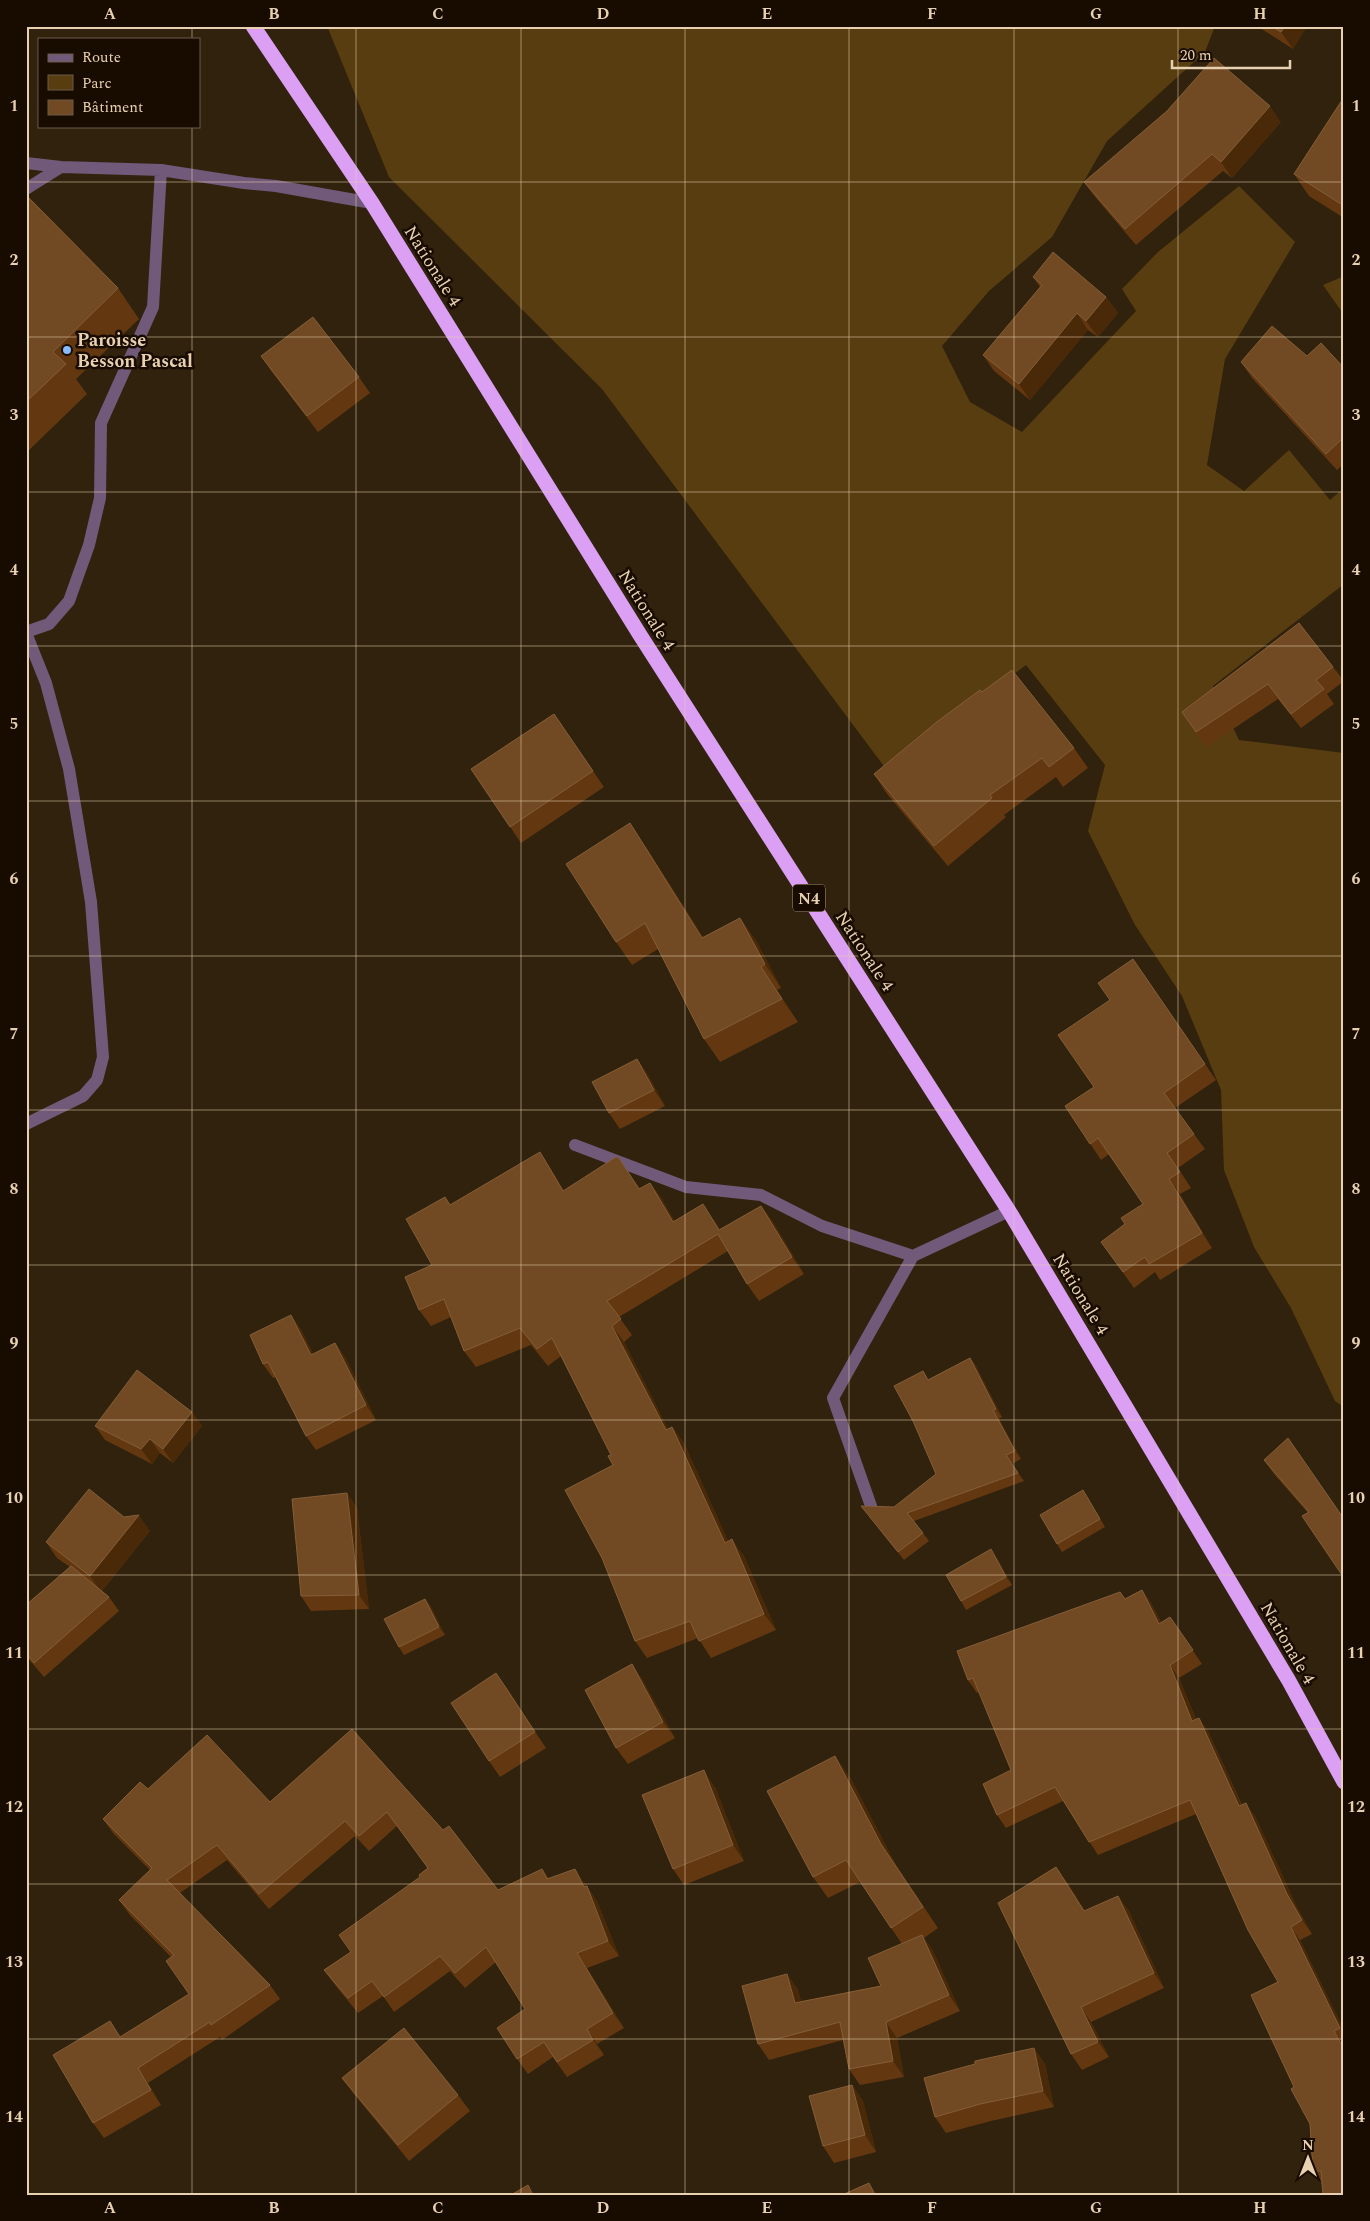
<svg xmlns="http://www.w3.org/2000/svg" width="1370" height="2221" font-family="Spectral,serif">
  <rect width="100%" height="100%" fill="#30220d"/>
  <!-- green -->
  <path fill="#583d10" d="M327 26H1215L1205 52 1107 141 1052 237 989 291 942 346 970 402 1022 432 1136 311 1122 289 1158 252 1239 186 1295 242 1225 359 1207 465 1244 491 1289 450 1330 500 1344 488V584L1213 686 1239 740 1344 753V1407L1335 1401 1291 1308 1254 1247 1224 1170 1221 1090 1182 996 1135 925 1088 831 1105 765 1026 665 886 769 602 389 389 177Z
    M1344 276V315L1323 285Z"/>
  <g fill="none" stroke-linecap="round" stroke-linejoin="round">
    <!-- street -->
    <path stroke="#71597a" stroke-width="12" d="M26 163 61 167 161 170 244 183 276 186 372 203
      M26 189 61 167
      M26 632 49 624 69 601 89 545 100 498 101 423 153 307 161 170
      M26 633 46 683 69 769 91 902 103 1057 97 1080 83 1096 26 1124
      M575 1145 686 1187 761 1195 822 1226 913 1256
      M871 1506 833 1398 913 1256 1009 1211"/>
    <!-- highway -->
    <path stroke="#db9ff3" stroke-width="15" d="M253 26 372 203 640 635 1009 1211 1289 1681 1344 1782"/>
  </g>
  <!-- wall -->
  <path fill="#633811" d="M1257 26H1307L1293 49Z
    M1344 97V218L1309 196 1294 174Z
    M1281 122 1232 178 1223 171 1136 245 1096 198 1084 182Z
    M26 195 118 288 139 319 76 379 87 394 26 453Z
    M1033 277 1106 297 1118 313 1098 337 1088 330 1030 400 994 371 983 355 1040 287Z
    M261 356 359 377 370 393 318 432 272 372Z
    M1307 356 1344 368V464L1337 470 1252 378 1241 362Z
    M1299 623 1344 681 1327 694 1334 704 1301 728 1278 699 1206 747 1182 712Z
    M982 692 1074 748 1088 768 1063 787 1056 777 1004 815 1006 817 948 866 887 794 874 774Z
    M554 714 604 787 521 843 471 769Z
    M646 847 703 937 740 918 757 942 781 988 777 990 798 1022 720 1062 704 1039 658 949 632 965 616 942Z
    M1133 959 1216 1080 1175 1108 1205 1149 1178 1168 1191 1188 1180 1194 1212 1248 1160 1280 1155 1272 1134 1288 1101 1242 1125 1224 1143 1204 1109 1154 1101 1160 1065 1106 1094 1087 1110 1000Z
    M637 1059 648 1075 665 1106 620 1129 609 1113Z
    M540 1152 551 1169 564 1191 630 1175 640 1189 650 1183 662 1199 674 1221 714 1220 720 1230 761 1206 773 1222 804 1274 759 1301 747 1284 728 1251 619 1317 632 1335 624 1342 668 1429 672 1427 684 1443 728 1541 744 1556 776 1630 711 1658 698 1638 647 1658 635 1641 613 1465 611 1455 561 1356 548 1366 531 1345 476 1367 464 1351 451 1317 431 1326 419 1310 451 1204Z
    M301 1329 313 1354 335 1343 345 1357 376 1420 316 1450 306 1436 276 1377 273 1378 263 1364Z
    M970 1358 976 1366 1002 1417 999 1419 1021 1459 1012 1464 1024 1481 914 1521 929 1541 904 1560 861 1506 894 1507 936 1474 929 1379Z
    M192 1412 202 1426 173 1463 160 1453 152 1464 105 1440 95 1426Z
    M1264 1460 1344 1519 1308 1513 1274 1474Z
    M347 1493 357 1508 369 1609 311 1611 301 1596Z
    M1088 1498 1105 1527 1062 1552 1057 1544Z
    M124 1517 150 1531 102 1591 109 1597 119 1611 44 1677 26 1656V1605L70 1567 57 1558 46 1542Z
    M997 1558 1012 1585 966 1610 961 1601Z
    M1142 1590 1151 1603 1161 1622 1170 1617 1202 1664 1179 1678 1196 1719 1199 1718 1208 1731 1242 1805 1255 1816 1297 1907 1312 1934 1300 1940 1344 2030V2195L1322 2185 1313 2171 1310 2124 1294 2087 1278 1982 1196 1814 1098 1855 1063 1801 1006 1828 997 1815 1011 1770 979 1692 977 1693 968 1680Z
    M425 1599 431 1607 445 1635 404 1655 399 1647Z
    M632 1664 643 1681 675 1738 628 1764 616 1748Z
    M496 1673 546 1748 500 1777 489 1761Z
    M352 1729 443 1830 498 1890 542 1869 549 1879 586 1884 588 1888 597 1901 619 1956 587 1968 624 2028 597 2044 604 2055 567 2077 553 2057 528 2074 517 2059 525 2009 496 1962 465 1988 450 1971 394 2012 383 1996 358 2013 335 1985 324 1970 350 1952 428 1868 397 1826 369 1851 355 1836 269 1909 227 1860 180 1893 270 1985 280 1999 222 2040 220 2037 148 2083 161 2105 104 2138 93 2123 121 2037 189 1994 171 1957 130 1915 119 1900 150 1870 113 1833 103 1819 148 1789 270 1802Z
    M850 1777 896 1865 938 1928 924 1938 933 1951 960 2011 897 2038 904 2077 860 2085 849 2069 843 2040 769 2060 758 2044 787 1974 798 1990 801 2001 881 1986 902 1944 860 1882 828 1898 813 1877Z
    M715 1787 744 1861 684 1885 673 1869Z
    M1067 1882 1085 1911 1118 1896 1129 1911 1164 1988 1091 2022 1109 2057 1082 2070 1071 2054Z
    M1034 2048 1045 2064 1054 2107 991 2121 946 2133 935 2117Z
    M342 2078 458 2095 470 2111 409 2161 354 2094Z
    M852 2085 863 2101 876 2152 834 2163 823 2146Z"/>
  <!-- shaded-wall -->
  <path fill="#492908" d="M1285 26H1307L1293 49 1281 32Z
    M1270 106 1281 122 1232 178 1221 162Z
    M1106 297 1118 313 1098 337 1086 321Z
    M1077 313 1088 330 1030 400 1019 384Z
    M630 823 646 847 718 961 702 938Z
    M740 918 757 942 781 988 765 964Z
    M761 967 777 990 798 1022 782 999Z
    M637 1059 648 1075 665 1106 654 1090Z
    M540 1152 551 1169 574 1208 563 1191Z
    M1169 1179 1180 1194 1212 1248 1202 1233Z
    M650 1183 662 1199 685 1238 673 1222Z
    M703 1204 714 1220 731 1246 719 1230Z
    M761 1206 773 1222 804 1274 792 1257Z
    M291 1315 301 1329 321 1369 311 1355Z
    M612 1326 624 1342 677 1446 666 1430Z
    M335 1343 345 1357 376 1420 366 1405Z
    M970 1358 976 1366 1002 1417 996 1409Z
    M993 1410 999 1419 1021 1459 1015 1451Z
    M192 1412 202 1426 173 1463 163 1449Z
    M672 1427 684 1443 736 1559 725 1543Z
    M150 1439 160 1453 152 1464 141 1449Z
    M347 1493 357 1508 369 1609 359 1595Z
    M139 1515 150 1531 101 1592 90 1576Z
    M732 1539 744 1556 776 1630 764 1614Z
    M991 1549 997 1558 1012 1585 1006 1577Z
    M1142 1590 1151 1603 1168 1637 1159 1624Z
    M425 1599 431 1607 445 1635 439 1627Z
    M632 1664 643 1681 675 1738 663 1722Z
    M1170 1665 1179 1678 1202 1734 1192 1721Z
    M496 1673 508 1689 546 1748 535 1732Z
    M1199 1718 1208 1731 1248 1820 1239 1806Z
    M835 1756 850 1777 896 1865 938 1928 881 1844Z
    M704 1770 715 1787 744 1861 733 1845Z
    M1246 1803 1255 1816 1297 1907 1312 1934 1302 1920 1287 1894Z
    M1056 1867 1067 1882 1095 1926 1084 1911Z
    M575 1869 597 1901 619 1956 608 1941Z
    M1118 1896 1129 1911 1164 1988 1154 1973Z
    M1291 1927 1300 1940 1344 2030V2033L1340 2028Z
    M922 1935 933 1951 960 2011 949 1995Z
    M577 1953 587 1968 624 2028 613 2013Z
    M787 1974 798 1990 806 2019 795 2003Z
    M1081 2007 1091 2022 1109 2057 1098 2042Z
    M886 2022 897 2038 904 2077 893 2061Z
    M587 2029 597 2044 604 2055 593 2040Z
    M1334 2031 1344 2045V2049Z
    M1034 2048 1045 2064 1054 2107 1043 2091Z
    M138 2068 148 2083 161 2105 151 2090Z
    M852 2085 863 2101 876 2152 865 2135Z
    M869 2183 878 2195H875Z"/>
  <!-- building -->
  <path fill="#714922" stroke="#845e38" d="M1271 26H1285L1281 32Z
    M1214 58 1270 106 1221 162 1212 154 1125 229 1084 182 1167 111Z
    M1344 97V206L1294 174Z
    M26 195 118 288 53 352 66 364 26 402Z
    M1053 252 1106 297 1086 321 1077 313 1019 384 983 355 1042 285 1033 277Z
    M313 317 359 377 307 416 261 356Z
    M1272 326 1307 356 1321 343 1344 368V437L1326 454 1241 362Z
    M1299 623 1333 667 1316 680 1324 689 1291 714 1268 684 1196 732 1182 712Z
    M1012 670 1074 748 1049 767 1042 758 990 795 992 798 934 846 874 774 938 721 980 690 982 692Z
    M554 714 593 771 510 827 471 769Z
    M630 823 702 938 740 918 765 964 761 967 782 999 704 1039 645 923 616 942 566 864Z
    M1133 959 1205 1064 1164 1093 1194 1134 1167 1153 1180 1172 1169 1179 1202 1233 1149 1264 1145 1257 1123 1272 1101 1242 1125 1224 1121 1218 1143 1204 1098 1138 1090 1144 1065 1106 1094 1087 1058 1035 1110 1000 1098 983Z
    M637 1059 654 1090 609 1113 592 1082Z
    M540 1152 563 1191 616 1157 619 1158 639 1189 650 1183 673 1222 703 1204 719 1230 761 1206 792 1257 747 1284 718 1234 607 1301 621 1319 612 1326 666 1430 672 1427 725 1543 732 1539 764 1614 699 1641 690 1621 635 1641 602 1558 565 1490 613 1465 608 1456 611 1455 552 1338 537 1349 520 1328 464 1351 444 1299 419 1310 405 1277 432 1265 406 1219 445 1197 450 1205Z
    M291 1315 311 1355 335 1343 366 1405 306 1436 268 1362 263 1364 250 1335Z
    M970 1358 996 1409 993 1410 1015 1451 1006 1455 1018 1473 907 1513 923 1533 898 1552 861 1506 894 1507 936 1474 913 1421 894 1386 923 1371 928 1380Z
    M137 1370 192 1412 163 1449 150 1439 141 1449 95 1426Z
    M1288 1438 1344 1519V1578L1302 1516 1309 1512 1264 1460Z
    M89 1489 124 1517 139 1515 90 1576 46 1542Z
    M1083 1490 1100 1519 1057 1544 1040 1515Z
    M347 1493 359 1595 301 1596 292 1499Z
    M991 1549 1006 1577 961 1601 946 1575Z
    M71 1566 109 1597 34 1663 26 1653V1605Z
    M1142 1590 1159 1624 1170 1617 1193 1650 1170 1665 1192 1721 1199 1718 1239 1806 1246 1803 1287 1894 1302 1920 1291 1927 1340 2028 1334 2031 1344 2049V2195H1323L1321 2171H1313L1310 2124 1291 2089 1294 2087 1251 1995 1278 1982 1248 1930 1190 1800 1089 1842 1055 1787 997 1815 983 1784 1011 1770 973 1678 968 1680 957 1651 1120 1592 1125 1599Z
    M425 1599 439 1627 399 1647 384 1619Z
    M632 1664 663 1722 616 1748 585 1690Z
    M496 1673 535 1732 489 1761 451 1703Z
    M352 1729 443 1830 449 1826 498 1890 542 1869 547 1879 575 1869 584 1887 587 1886 608 1941 577 1953 613 2013 587 2029 593 2040 557 2062 544 2042 517 2059 497 2028 525 2009 486 1947 455 1973 440 1956 384 1997 372 1981 348 1998 324 1970 351 1952 339 1935 420 1877 419 1875 428 1868 387 1812 359 1836 345 1821 259 1894 217 1845 167 1880 270 1985 211 2025 210 2022 138 2068 151 2090 93 2123 53 2055 110 2021 120 2037 189 1994 166 1961 174 1955 119 1900 152 1868 103 1819 140 1782 148 1789 207 1735 270 1802Z
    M835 1756 881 1844 923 1907 891 1928 846 1860 813 1877 767 1791Z
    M704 1770 733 1845 673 1869 642 1795Z
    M1056 1867 1084 1911 1118 1896 1154 1973 1081 2007 1098 2042 1071 2054 998 1903Z
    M922 1935 949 1995 886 2022 893 2061 849 2069 840 2022 758 2044 742 1986 787 1974 795 2003 881 1986 868 1958Z
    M404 2028 458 2095 398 2145 342 2078Z
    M1034 2048 1043 2091 980 2104 935 2117 924 2078 975 2064V2061Z
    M852 2085 865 2135 823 2146 809 2096Z
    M869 2183 875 2195H842Z
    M528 2185 533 2195H511Z"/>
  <!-- grid -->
  <path fill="none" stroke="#e8d1b0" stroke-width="1" stroke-opacity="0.55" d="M192 26V39M356 26V2195M521 26V2195M685 26V2195M849 26V2195M1014 26V2195M1178 26V2195M192 126V2195M26 182H1344M26 337H1344M26 492H1344M26 646H1344M26 801H1344M26 956H1344M26 1110H1344M26 1265H1344M26 1420H1344M26 1575H1344M26 1729H1344M26 1884H1344M26 2039H1344"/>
  <!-- markers -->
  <circle fill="#89bafc" stroke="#180b00" stroke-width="2" cx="67" cy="350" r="5"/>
  <g text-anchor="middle" stroke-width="5" stroke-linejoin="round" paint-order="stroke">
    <!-- shield labels -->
    <rect fill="#180b00" stroke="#aa967b" stroke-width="1" x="793" y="884.5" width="32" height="27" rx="4"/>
    <g font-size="16" font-weight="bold" fill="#e8d1b0">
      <text x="809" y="904">N4</text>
    </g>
    <!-- street labels -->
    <g font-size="18" fill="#e8d1b0" stroke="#180b00">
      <text transform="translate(433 266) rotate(58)" y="6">Nationale 4</text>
      <text transform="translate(647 610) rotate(58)" y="6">Nationale 4</text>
      <text transform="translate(865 951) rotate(57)" y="6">Nationale 4</text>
      <text transform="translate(1081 1294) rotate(59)" y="6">Nationale 4</text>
      <text transform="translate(1288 1643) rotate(60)" y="6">Nationale 4</text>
    </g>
    <!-- poi labels -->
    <g font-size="18" font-weight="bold" fill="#e8d1b0" stroke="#180b00" text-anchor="start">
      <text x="77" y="346">Paroisse<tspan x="77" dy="21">Besson Pascal</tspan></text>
    </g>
  </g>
  <!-- border -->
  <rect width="1370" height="2221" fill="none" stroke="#180b00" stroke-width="55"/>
  <!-- legend -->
  <rect x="38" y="38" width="162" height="90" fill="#180b00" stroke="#6b5a46"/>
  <rect x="48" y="54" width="25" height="8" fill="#71597a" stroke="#6b5a46"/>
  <text x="82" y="62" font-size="15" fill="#e8d1b0">Route</text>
  <rect x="48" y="75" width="25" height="15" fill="#583d10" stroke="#6b5a46"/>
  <text x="82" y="88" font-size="15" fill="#e8d1b0">Parc</text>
  <rect x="48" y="100" width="25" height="15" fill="#714922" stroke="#6b5a46"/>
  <text x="82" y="112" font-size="15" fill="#e8d1b0">Bâtiment</text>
  <!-- north arrow -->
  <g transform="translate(1308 2158)" stroke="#180b00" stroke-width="4" paint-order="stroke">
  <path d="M0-4L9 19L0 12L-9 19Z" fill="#e8d1b0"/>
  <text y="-8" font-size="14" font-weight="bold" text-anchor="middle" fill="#e8d1b0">N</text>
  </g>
  <!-- scale -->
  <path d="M1172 60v8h118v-8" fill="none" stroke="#e8d1b0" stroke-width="2.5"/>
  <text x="1180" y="60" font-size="15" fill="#e8d1b0" stroke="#180b00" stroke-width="4" paint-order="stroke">20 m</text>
  <rect x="28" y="28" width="1314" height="2166" fill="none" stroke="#e8d1b0" stroke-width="2"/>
  <g font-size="16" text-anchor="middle" font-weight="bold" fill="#e8d1b0">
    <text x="110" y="19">A</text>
    <text x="274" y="19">B</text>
    <text x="438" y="19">C</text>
    <text x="603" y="19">D</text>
    <text x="767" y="19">E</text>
    <text x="932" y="19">F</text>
    <text x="1096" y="19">G</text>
    <text x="1260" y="19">H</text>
    <text x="14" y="111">1</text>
    <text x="1356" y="111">1</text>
    <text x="14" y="265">2</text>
    <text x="1356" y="265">2</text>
    <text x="14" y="420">3</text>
    <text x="1356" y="420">3</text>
    <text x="14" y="575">4</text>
    <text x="1356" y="575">4</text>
    <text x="14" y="729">5</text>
    <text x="1356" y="729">5</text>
    <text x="14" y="884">6</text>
    <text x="1356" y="884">6</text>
    <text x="14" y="1039">7</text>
    <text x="1356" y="1039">7</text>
    <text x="14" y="1194">8</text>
    <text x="1356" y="1194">8</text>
    <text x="14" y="1348">9</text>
    <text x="1356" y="1348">9</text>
    <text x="14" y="1503">10</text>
    <text x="1356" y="1503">10</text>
    <text x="14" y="1658">11</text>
    <text x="1356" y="1658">11</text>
    <text x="14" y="1812">12</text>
    <text x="1356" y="1812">12</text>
    <text x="14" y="1967">13</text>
    <text x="1356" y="1967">13</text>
    <text x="14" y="2122">14</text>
    <text x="1356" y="2122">14</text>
    <text x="110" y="2213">A</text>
    <text x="274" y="2213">B</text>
    <text x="438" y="2213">C</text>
    <text x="603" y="2213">D</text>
    <text x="767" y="2213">E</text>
    <text x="932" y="2213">F</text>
    <text x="1096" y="2213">G</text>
    <text x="1260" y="2213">H</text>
  </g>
</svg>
